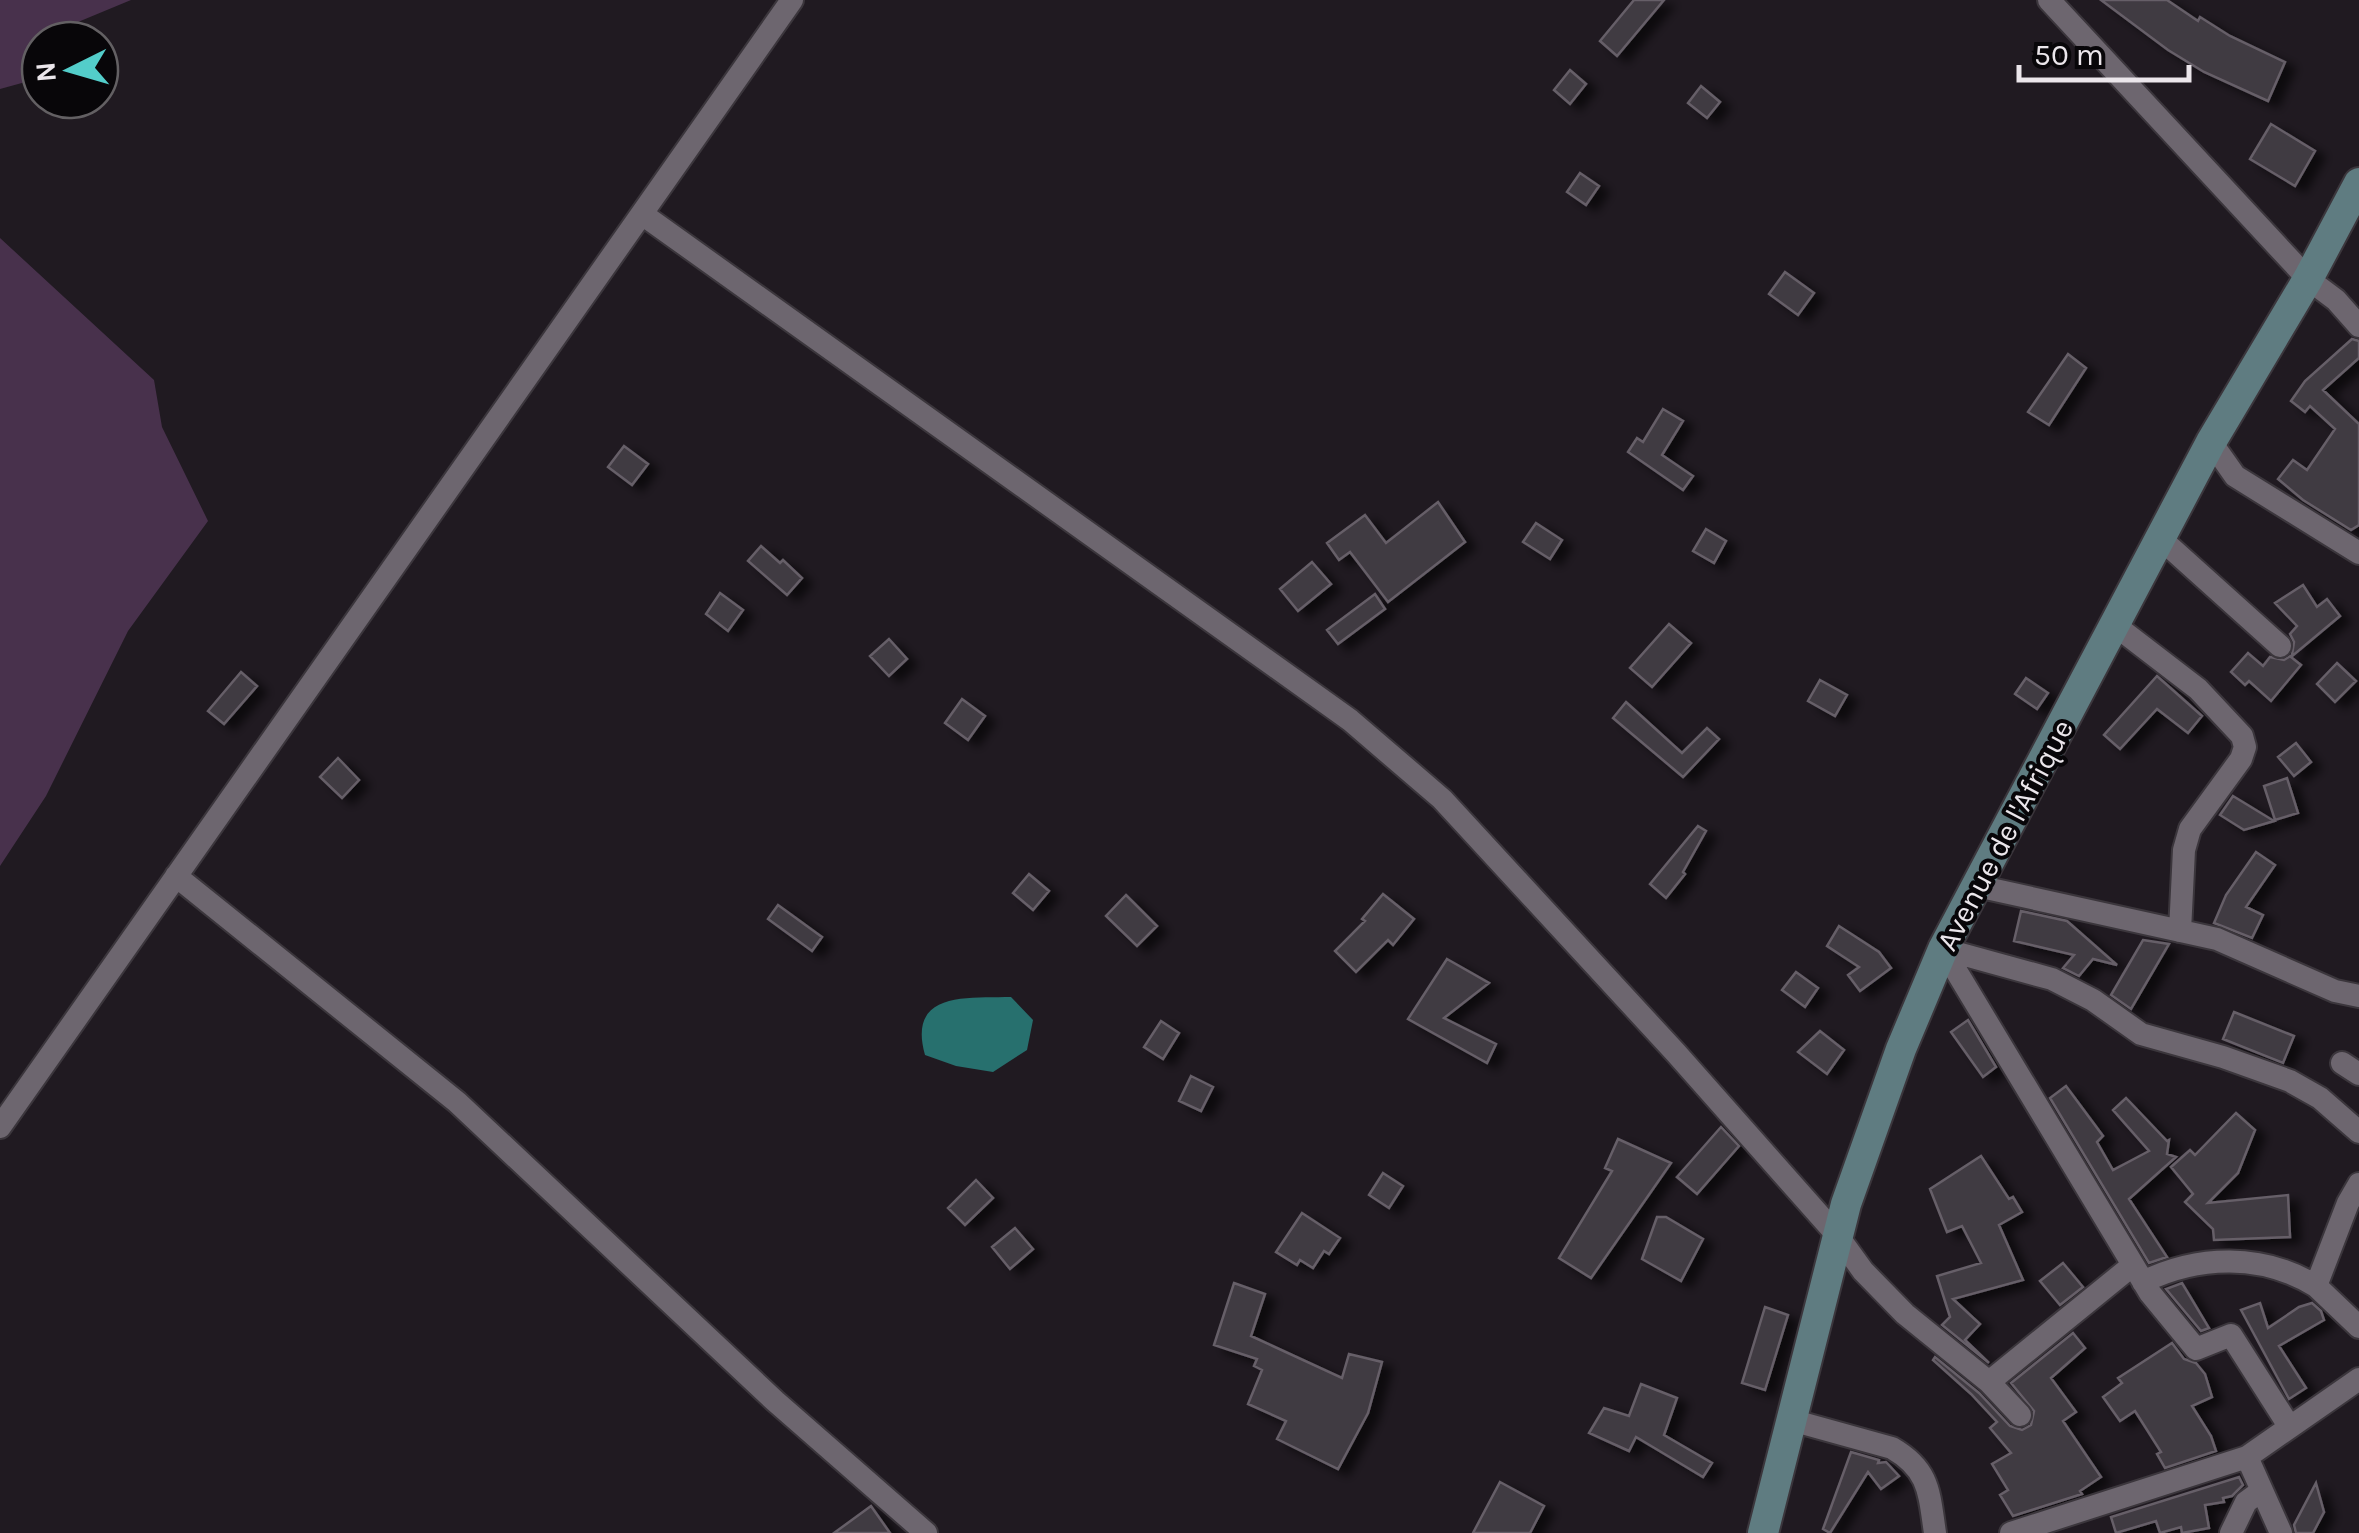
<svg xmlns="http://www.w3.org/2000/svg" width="2359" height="1533" font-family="Karla,sans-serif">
  <defs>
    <filter id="shadow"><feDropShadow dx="10" dy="6" stdDeviation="5" flood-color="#0009"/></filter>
  </defs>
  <rect width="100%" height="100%" fill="#201a21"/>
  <!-- green -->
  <path fill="#48314c" d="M0 0H131L78 22 71 40H40V78L0 89Z
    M0 238 154 380 162 427 208 521 128 631 46 796 0 866Z"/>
  <!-- water -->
  <path fill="#27706e" d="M1011 997 1033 1020 1027 1050 993 1072 956 1066 925 1055C907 991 967 998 1011 997Z"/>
  <!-- building -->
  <path fill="#413a42" stroke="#665f68" stroke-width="2.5" filter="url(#shadow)" d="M1634 0H1664L1617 56 1600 41Z
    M2101 0H2167L2198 21 2200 17 2230 36 2285 62 2268 101 2204 72 2168 50Z
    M1570 70 1586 84 1570 104 1554 90Z
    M1701 86 1720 102 1707 118 1688 103Z
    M2271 124 2315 151 2295 186 2250 159Z
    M1580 173 1599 186 1586 205 1567 192Z
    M1785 272 1814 293 1798 315 1769 294Z
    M2352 339 2359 341V358L2323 390 2359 424V525L2351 530 2303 500 2278 479 2293 460 2307 470 2335 429 2310 406 2305 412 2291 401 2305 381Z
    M2068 354 2086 368 2049 425 2028 412Z
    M1663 409 1683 421 1662 455 1693 476 1683 490 1628 452 1637 438 1643 442Z
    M624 446 648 464 632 485 608 467Z
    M1438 502 1465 542 1388 602 1350 552 1339 560 1327 543 1365 515 1386 543Z
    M1536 523 1562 540 1550 559 1523 542Z
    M1706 529 1726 541 1714 563 1693 551Z
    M761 546 780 563 783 560 802 578 787 595 748 561Z
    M1312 562 1331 584 1298 611 1280 589Z
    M2303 585 2317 607 2327 599 2340 616 2291 657 2301 665 2271 701 2249 681 2245 685 2231 672 2248 653 2263 666 2270 657 2284 660 2292 655 2294 642 2290 634 2297 626 2275 603Z
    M720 593 743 610 728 631 706 614Z
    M1375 594 1385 609 1338 644 1327 630Z
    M1669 624 1691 643 1652 687 1630 668Z
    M889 639 907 659 889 676 870 656Z
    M2337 663 2356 681 2335 702 2317 684Z
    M241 672 257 686 224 724 208 711Z
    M2157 676 2202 716 2188 733 2157 709 2120 749 2104 735Z
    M2026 678 2048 693 2037 709 2015 694Z
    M1820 680 1847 695 1835 716 1808 701Z
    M962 699 985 716 968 740 945 723Z
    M1626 702 1682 753 1707 728 1719 739 1683 777 1613 718Z
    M2296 743 2311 762 2294 776 2278 757Z
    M338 758 359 780 342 798 320 777Z
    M2287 778 2298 813 2275 820 2264 786Z
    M2233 796 2274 821 2244 830 2220 815Z
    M1698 826 1706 831 1683 872 1685 874 1666 898 1650 884Z
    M2256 852 2275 865 2246 907 2263 915 2252 938 2214 923 2226 895Z
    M1029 874 1049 891 1033 910 1013 893Z
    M1383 894 1414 919 1393 945 1388 940 1356 972 1335 951 1365 921 1362 919Z
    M1126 895 1157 926 1137 946 1106 916Z
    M778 905 822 937 812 951 768 919Z
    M2021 911 2067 921 2117 965 2093 959 2079 976 2063 968 2074 955 2014 941Z
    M1839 926 1879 952 1891 968 1860 991 1848 975 1859 967 1827 946Z
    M2143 940 2169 944 2131 1009 2111 995Z
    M1447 959 1489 983 1444 1018 1496 1044 1487 1063 1408 1019Z
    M1796 972 1818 988 1805 1007 1782 990Z
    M2234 1012 2294 1036 2283 1063 2223 1039Z
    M1968 1020 1996 1067 1983 1077 1951 1032Z
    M1161 1021 1179 1033 1163 1059 1144 1047Z
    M1820 1031 1844 1050 1827 1074 1798 1052Z
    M1191 1076 1213 1087 1201 1111 1179 1101Z
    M2066 1086 2103 1136 2097 1142 2113 1170 2149 1151 2113 1110 2126 1098 2167 1141 2169 1140 2167 1154 2176 1157 2129 1199 2167 1257 2149 1263 2050 1098Z
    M2236 1113 2255 1130 2238 1173 2208 1203 2288 1195 2290 1237 2214 1240 2213 1229 2185 1202 2193 1194 2171 1167 2190 1150 2195 1155Z
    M1721 1127 1739 1146 1697 1194 1677 1177Z
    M1618 1139 1671 1163 1591 1278 1559 1258 1612 1171 1605 1168Z
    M1981 1156 2009 1199 2013 1197 2022 1212 1999 1225 2023 1280 1953 1299 1980 1324 1965 1340 1989 1363 1942 1325 1950 1317 1937 1276 1981 1263 1962 1226 1947 1232 1930 1189Z
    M1383 1173 1403 1186 1389 1208 1369 1195Z
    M976 1180 993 1198 965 1225 948 1208Z
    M1302 1213 1340 1238 1329 1254 1324 1251 1313 1268 1300 1260 1297 1265 1276 1252Z
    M1657 1217H1666L1703 1239 1681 1281 1642 1259Z
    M1015 1228 1033 1249 1010 1269 992 1247Z
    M2063 1263 2083 1287 2060 1305 2040 1281Z
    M1234 1283 1265 1294 1251 1336 1342 1378 1349 1354 1382 1362 1368 1413 1338 1469 1277 1439 1286 1421 1248 1404 1262 1370 1254 1366 1257 1359 1214 1345Z
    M2182 1283 2209 1328 2201 1331 2166 1289Z
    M2260 1303 2268 1328 2299 1307 2312 1303 2321 1311 2324 1320 2279 1346 2306 1388 2289 1399 2241 1310Z
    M1765 1307 1788 1315 1765 1390 1742 1383Z
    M2073 1333 2085 1348 2051 1378 2076 1412 2063 1421 2101 1477 2080 1491 2082 1494 2013 1516 2000 1495 2008 1490 1992 1464 2011 1453 1990 1428 1997 1422 1971 1394 1933 1360 1935 1357 1979 1393 2010 1426 2022 1430 2031 1425 2034 1411 2011 1383Z
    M2172 1343 2184 1359 2196 1363 2205 1374 2212 1397 2192 1406 2211 1436 2216 1451 2165 1468 2157 1454 2161 1452 2135 1411 2120 1421 2103 1397 2122 1383 2118 1378Z
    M1641 1384 1677 1398 1664 1435 1712 1463 1703 1477 1636 1437 1629 1451 1589 1433 1604 1408 1629 1416Z
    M1851 1452 1879 1460 1878 1463 1886 1462 1899 1476 1881 1489 1868 1472 1830 1533 1823 1529Z
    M2239 1477 2243 1485 2232 1496 2223 1498 2224 1502 2205 1505 2209 1528 2182 1533 2181 1527 2160 1533 2156 1521 2116 1533 2111 1517Z
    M1500 1482 1544 1506 1530 1533H1473Z
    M2316 1483 2324 1512 2313 1533H2296L2294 1525Z
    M871 1506 890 1533H834Z"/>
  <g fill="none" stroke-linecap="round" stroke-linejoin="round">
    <!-- street casing -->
    <g stroke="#3b363c" stroke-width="26">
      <path id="street" d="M2049 0 2308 279 2336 300 2359 326
        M642 214 1350 720 1442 799 1676 1053 1837 1235 1863 1271 1905 1314 1989 1382 2133 1265
        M2211 442 2235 476 2359 553
        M2161 539 2280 646
        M2116 626 2198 689 2242 736 2245 747 2241 759 2190 829 2184 850 2180 931
        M176 876 457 1102 775 1401 926 1533
        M1977 886 2217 939 2335 991 2359 996
        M1943 949 2150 1293 2196 1349 2231 1335 2289 1426
        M1943 949 2052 979 2093 1000 2141 1034 2223 1057 2290 1081 2320 1098 2359 1132
        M2342 1063 2359 1074
        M0 1127 792 0
        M2359 1184 2348 1203 2316 1286 2359 1327
        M2143 1282C2198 1255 2262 1253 2316 1286
        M1989 1382 2020 1415
        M1791 1420 1892 1448C1930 1470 1929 1493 1935 1533
        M2247 1457 2281 1533
        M2011 1533 2247 1457 2359 1379
        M2231 1533 2246 1502 2261 1491"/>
    </g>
    <!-- secondary casing -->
    <g stroke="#3b363c" stroke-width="34">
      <path id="secondary" d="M1763 1533 1846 1204 1901 1049 1943 949 2211 442 2308 279 2359 183"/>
    </g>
    <!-- street -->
    <use href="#street" stroke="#6d666f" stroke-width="22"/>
    <!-- secondary -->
    <use href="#secondary" stroke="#5f7c81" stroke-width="30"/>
  </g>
  <g text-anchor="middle" stroke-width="8" stroke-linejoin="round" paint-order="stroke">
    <!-- street labels -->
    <g font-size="30" fill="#ebe6eb" stroke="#080609">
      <text transform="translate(2005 835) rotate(-62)" y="10">Avenue de l'Afrique</text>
    </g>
  </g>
  <!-- north arrow -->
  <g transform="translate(70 70) rotate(265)"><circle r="48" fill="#080609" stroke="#636063" stroke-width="2.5"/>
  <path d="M0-8L18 38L0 25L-18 38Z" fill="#53cdca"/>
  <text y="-15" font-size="28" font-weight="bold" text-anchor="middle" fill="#ebe6eb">N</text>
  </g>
  <!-- scale -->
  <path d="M2019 65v15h170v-15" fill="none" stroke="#ebe6eb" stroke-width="5"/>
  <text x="2034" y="65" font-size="30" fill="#ebe6eb" stroke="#080609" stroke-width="8" paint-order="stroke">50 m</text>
</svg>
